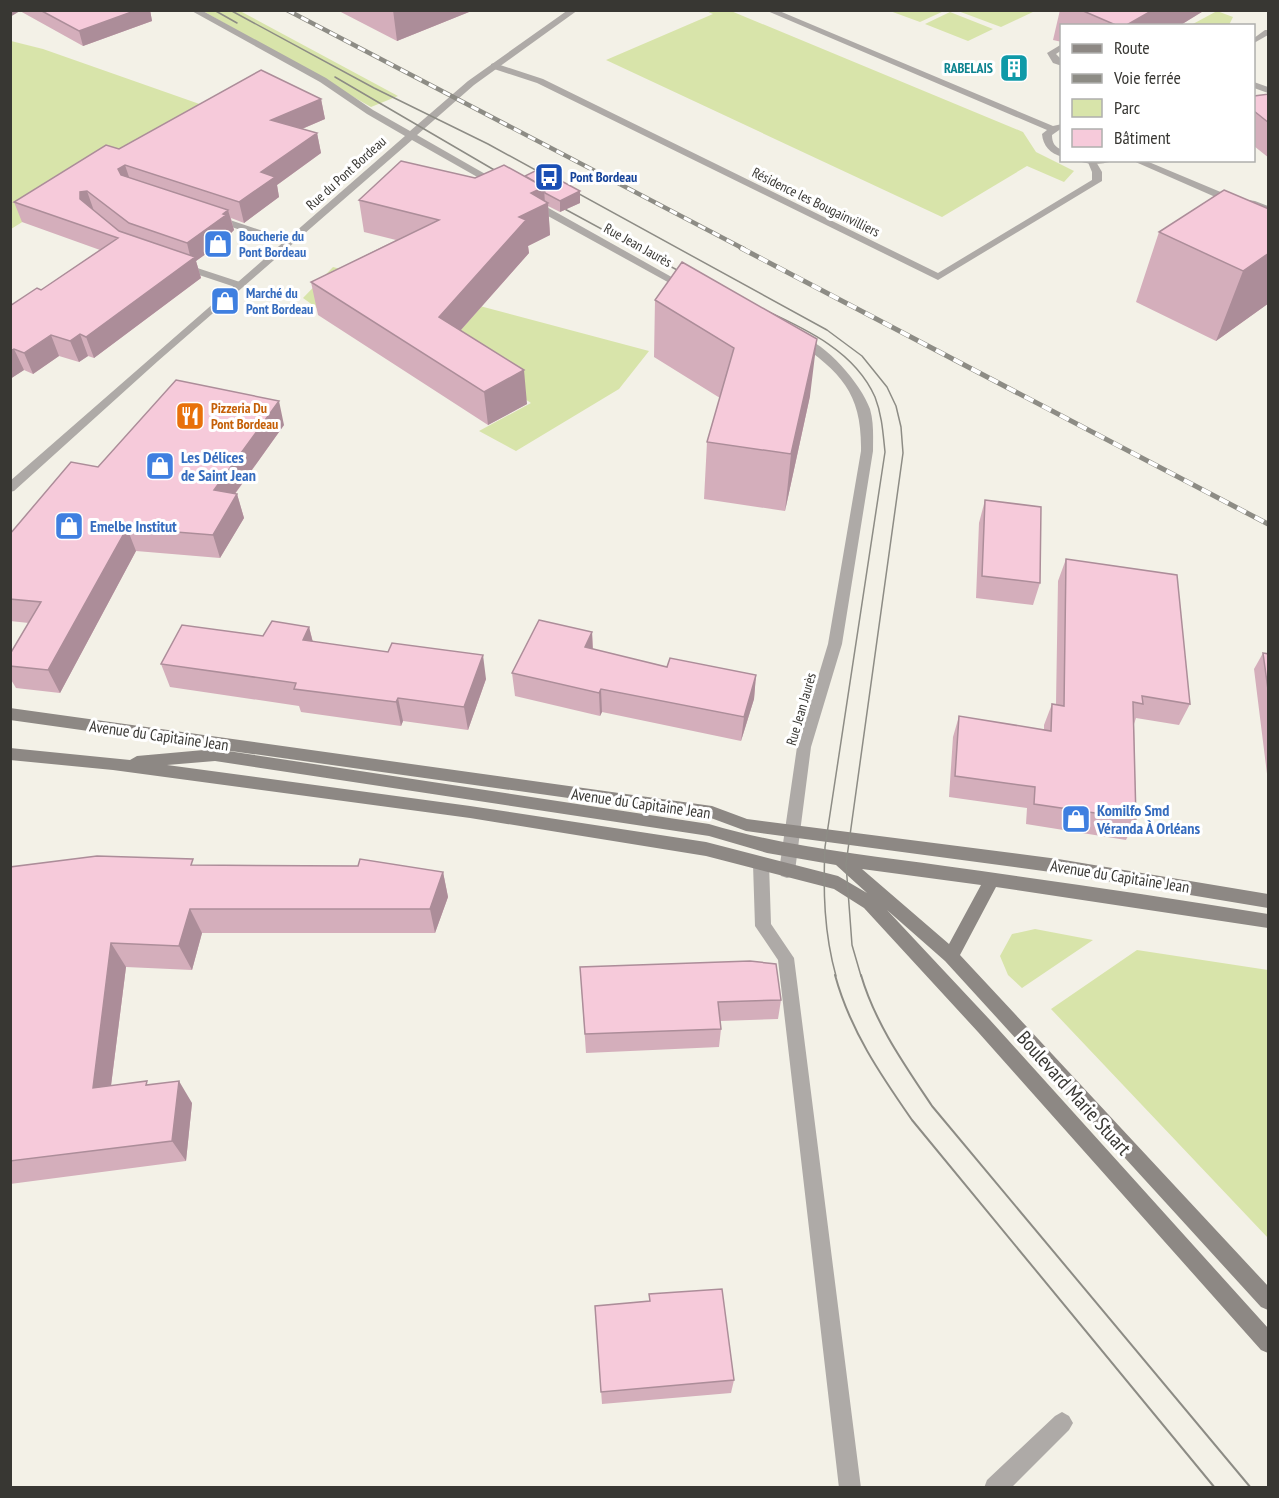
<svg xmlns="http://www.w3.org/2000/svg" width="1279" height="1498" font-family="'PT Sans Narrow',sans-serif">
  <rect width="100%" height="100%" fill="#f3f1e7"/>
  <!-- green -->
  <path fill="#d8e4aa" d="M203 11H240L398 96 371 107Z
    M706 11H731L1023 132 1036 152 1074 171 1064 182 1027 166 942 217 606 60 713 14Z
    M890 11H944L920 22Z
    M958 11H1035L1001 27Z
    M1217 11 1233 17 1229 25H1191Z
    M950 12 993 29 968 41 925 24Z
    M11 41 43 49 208 107 11 229Z
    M333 267 649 351 619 389 516 451 479 431 531 403 358 290 317 308 303 298Z
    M1035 929 1093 940 1022 988 1008 975 1000 956 1012 934Z
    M1137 950 1268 970V1238L1051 1009Z"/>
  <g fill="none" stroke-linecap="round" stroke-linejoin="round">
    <!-- lane -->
    <path fill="#aeaaa7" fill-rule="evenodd" d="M1062 44V50L1056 54 1062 60V66L1053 63 1047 53Z
      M494 63 543 79 938 273 1092 180V172L1087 160H1095L1102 172V181L938 280 537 83 491 68V64Z
      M1254 82 1268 87V93L1254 88Z
      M1131 160H1144L1235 198 1255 201 1268 206V213L1253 207 1229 203Z
      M215 215 293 241 294 243 285 245 211 220V216Z
      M182 263 243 283 244 285 239 288 235 287 178 268 177 266Z"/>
    <!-- street -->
    <path fill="#aeaaa7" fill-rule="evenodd" d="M190 10H201L326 78 373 110 410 131 468 81 568 10H578L474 85 417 135 501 183V187H495L412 140 158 361 14 491 10 492V481L405 136 367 114 320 82Z
      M765 10H777L1053 126 1062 124V128L1052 135C1052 143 1055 147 1062 150V157C1050 153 1043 146 1042 134L1047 130Z
      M1265 30H1268V35L1254 43V38Z
      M1077 160H1114C1106 165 1085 165 1077 160Z
      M528 201H536L693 289 688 292 684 291 528 205Z
      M800 336C826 343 861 384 870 409 874 423 873 437 873 451L842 644 811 747 795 871 793 876 787 878 781 876 779 871 797 747 828 644 861 451C862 394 842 373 796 341V337Z
      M761 857 767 859 769 864 771 924 794 958 861 1488H839L778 960 755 926 753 864 755 859Z
      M1062 1412 1069 1416 1073 1423 1069 1430 1011 1488H984L987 1480 1055 1416Z"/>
    <!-- secondary -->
    <path fill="#8d8884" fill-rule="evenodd" d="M10 708 712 806 747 819 1058 859 1268 894V908L1058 873 746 831 711 818 10 720Z
      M10 748 130 760 137 756 215 749 709 824C786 847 866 855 945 866 1053 881 1161 896 1268 914V928L996 887 960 955 1268 1286V1310L1261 1307 945 961 887 910 990 1020 1268 1328V1353L1261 1350 978 1032 864 908 834 889 706 856 470 818 113 770 10 760ZM215 761 709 836 767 853 836 865 867 893 838 876 706 842 470 806 167 765ZM862 869 981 885 949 944Z"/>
    <!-- tram-far1 -->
    <path stroke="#8d8c85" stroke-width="1.5" d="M214 10 237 23
      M230 10 374 88 488 144 827 330 862 356 887 387 896 406 901 427 903 453 846 864 852 945 861 976
      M335 77 508 178
      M550 201 690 277
      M756 306C801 327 854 349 875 397 882 415 883 433 885 452L825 847C823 891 824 933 836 976"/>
    <!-- tram -->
    <path stroke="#8d8c85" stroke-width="2" d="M835 975C850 1030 880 1074 912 1120L1215 1488
      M861 975C875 1023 904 1064 932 1106L1251 1488"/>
    <!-- rail-far1 casing -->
    <g stroke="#8d8c85" stroke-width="4.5">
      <path id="rail-far1" d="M287 10 744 249"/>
    </g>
    <!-- rail casing -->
    <g stroke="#8d8c85" stroke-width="5">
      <path id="rail" d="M741 248 1268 524"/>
    </g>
    <!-- rail-far1 -->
    <use href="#rail-far1" stroke="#fff" stroke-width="3" stroke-dasharray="8" stroke-linecap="butt"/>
    <!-- rail -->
    <use href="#rail" stroke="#fff" stroke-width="4" stroke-dasharray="10" stroke-linecap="butt"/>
  </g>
  <!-- wall -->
  <path fill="#d4aebb" d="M10 10H150L152 21 83 46 20 11Z
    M337 10H474L397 41Z
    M1060 10H1205L1179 26H1062V42L1053 40Z
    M1269 94V158L1254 146V96Z
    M321 99 325 119 302 129 317 133 321 153 277 185 279 197 244 223 231 218 234 230 231 233V236L196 261 201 278 94 358 88 356 79 362 59 356 33 374 24 370 10 379V306L41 290 100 250 22 222 14 202 119 149Z
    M525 176 580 191V203L560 212 548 206 550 235 528 246 529 253 461 330 527 404 488 425 318 315 311 282 396 240 364 232 359 200 475 178Z
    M1269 209V303L1216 341 1136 302 1159 232Z
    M682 262 810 396 785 511 704 499 707 442 720 398 654 357 655 300Z
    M284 425 235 494H237L244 518 220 558 136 551 60 693 16 688 10 678V654L29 623 10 621V534L98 467Z
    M985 500 1040 583 1033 605 976 598 979 523Z
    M1066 559 1190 704 1179 725 1136 718 1134 724 1136 819 1126 840 1026 824 1027 808 949 797 953 737 959 716 1044 730V725L1052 704H1056L1058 581Z
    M309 627 313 642 486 679 468 730 403 721 401 726 301 712 299 706 170 687 161 664 263 636Z
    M592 632 593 649 667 667 756 675 754 699 741 741 602 712 600 716 515 696 512 673Z
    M1263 653 1269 654V790L1254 669Z
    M196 865 443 872 448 897 435 933H202L192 970 126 967 111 1086 149 1085 192 1103 186 1161 10 1184V867Z
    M580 967 781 1000 778 1019 720 1021 721 1029 719 1047 586 1053Z
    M649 1294 734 1380 731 1393 602 1404 595 1306 649 1301Z"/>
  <!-- shaded-wall -->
  <path fill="#ac8d99" d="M10 10H20V11L10 17Z
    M137 10H150L152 21 83 46 79 31Z
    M393 10H474L397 41Z
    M1153 10H1205L1179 26H1125Z
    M321 99 325 119 276 140 271 120Z
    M317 133 321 153 277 185 279 197 244 223 239 202 261 172Z
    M125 165 132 186 125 189 118 169Z
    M544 187 545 204 548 203 550 235 528 246 529 253 443 350 439 317 519 217 531 193Z
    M87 191 94 211 80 199V192Z
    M580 191V203L560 212V201Z
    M228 210 234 230 231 233V236L196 261 201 278 94 358 86 337 191 260 187 243Z
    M1269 253V303L1216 341 1243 271Z
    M80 334 88 356 79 362 70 341Z
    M51 335 59 356 33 374 24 353Z
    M817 339 810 396 785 511 791 454Z
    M14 349 24 370 10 379V351Z
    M524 370 527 404 488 425 484 392Z
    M279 401 284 425 221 513 214 490Z
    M237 494 244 518 220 558 213 535Z
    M127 528 136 551 60 693 48 670Z
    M309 627 315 651 303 640Z
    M592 632 593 656 585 647Z
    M483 655 486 679 468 730 464 707Z
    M756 675 754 699 741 741 744 717Z
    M601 689 602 712 600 716 599 693Z
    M398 698 403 721 401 726 396 702Z
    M443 872 448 897 435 933 430 909Z
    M190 909 202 933 192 970 179 946Z
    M111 943 126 967 108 1109 93 1088Z
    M179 1081 192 1103 186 1161 172 1141Z"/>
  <!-- building -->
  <path fill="#f6cada" stroke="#ac8d99" stroke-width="1.5" d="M40 10H137L79 31Z
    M1081 10H1153L1125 26H1118Z
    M261 70 321 99 271 120 317 133 261 172 275 177 239 202 125 165 118 169 121 175 228 210 223 214 226 215 187 243 129 223 87 191 80 192V199L119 231 195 257 86 337 80 334 70 341 51 335 24 353 14 349 10 351V306L37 288 41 290 118 238 14 202 106 145 119 149Z
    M1269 94V123L1254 111V96Z
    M401 161 475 178 504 165 544 187 531 193 548 203 519 217 526 220 439 317 524 370 484 392 311 282 439 220 359 200Z
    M539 169 580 191 560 201 545 193 544 187 525 176Z
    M1224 190 1269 209V253L1243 271 1159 232Z
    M682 262 817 339 791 454 707 442 734 348 655 300Z
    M176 380 279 401 214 490 237 494 213 535 127 528 48 670 10 666V654L41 602 10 599V534L71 462 98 467Z
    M985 500 1041 507 1040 583 982 576Z
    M1066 559 1177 575 1190 704 1142 696 1143 704 1133 702 1136 819 1034 804 1035 787 955 776 959 716 1051 731 1052 704 1064 706Z
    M539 620 592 632 585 647 667 667 670 658 756 675 744 717 601 689 599 693 512 673Z
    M272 621 309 627 303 640 388 652 392 643 483 655 464 707 398 698 396 702 294 689 296 683 161 664 182 625 263 636Z
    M1263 653 1269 654V697Z
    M97 856 193 859 191 865 358 866 360 859 443 872 430 909H190L179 946 111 943 93 1088 147 1081 146 1085 179 1081 172 1141 10 1161V867Z
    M750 961 776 964 781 1000 718 1002 721 1029 585 1034 580 967Z
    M722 1289 734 1380 601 1392 595 1306 650 1301 649 1294Z"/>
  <!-- icons -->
  <defs>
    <g id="building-square" transform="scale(1.5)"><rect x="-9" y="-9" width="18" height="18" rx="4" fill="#0f9aa8" stroke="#fff"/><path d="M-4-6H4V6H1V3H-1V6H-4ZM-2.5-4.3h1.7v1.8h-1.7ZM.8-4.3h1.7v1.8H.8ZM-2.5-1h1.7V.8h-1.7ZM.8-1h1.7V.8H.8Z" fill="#fff"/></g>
    <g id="bus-square" transform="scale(1.5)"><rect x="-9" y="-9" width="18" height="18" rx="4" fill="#1a4fb4" stroke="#fff"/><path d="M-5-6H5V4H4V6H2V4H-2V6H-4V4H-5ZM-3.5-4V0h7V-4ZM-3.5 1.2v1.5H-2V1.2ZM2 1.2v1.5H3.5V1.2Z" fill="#fff"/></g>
    <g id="shop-square" transform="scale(1.5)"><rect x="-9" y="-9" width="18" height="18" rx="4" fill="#3f7fe0" stroke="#fff"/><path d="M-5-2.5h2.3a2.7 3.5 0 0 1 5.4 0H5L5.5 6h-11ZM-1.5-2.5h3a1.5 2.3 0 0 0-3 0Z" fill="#fff"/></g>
    <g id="restaurant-square" transform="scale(1.5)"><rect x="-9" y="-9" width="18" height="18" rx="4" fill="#e8710a" stroke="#fff"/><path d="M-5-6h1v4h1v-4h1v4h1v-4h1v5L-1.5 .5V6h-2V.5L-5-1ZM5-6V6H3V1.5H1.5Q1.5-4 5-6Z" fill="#fff"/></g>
  </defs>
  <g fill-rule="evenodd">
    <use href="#building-square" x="1014" y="68"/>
    <use href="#bus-square" x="549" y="177"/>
    <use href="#shop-square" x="218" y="244"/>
    <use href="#shop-square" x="225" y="301"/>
    <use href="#restaurant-square" x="190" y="416"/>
    <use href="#shop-square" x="160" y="466"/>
    <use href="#shop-square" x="69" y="526"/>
    <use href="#shop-square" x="1076" y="819"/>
  </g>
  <g text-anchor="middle" stroke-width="6" stroke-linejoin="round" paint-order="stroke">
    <!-- far-culture labels -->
    <g font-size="14" font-weight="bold" fill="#0d838f" stroke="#fff" text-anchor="end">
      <text x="993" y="73">RABELAIS</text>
    </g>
    <!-- far-street labels -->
    <g font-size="14" fill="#383733" stroke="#fff">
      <text transform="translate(346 173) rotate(-42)" y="5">Rue du Pont Bordeau</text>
      <text transform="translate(816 202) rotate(26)" y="5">Résidence les Bougainvilliers</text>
      <text transform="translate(638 245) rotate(29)" y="5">Rue Jean Jaurès</text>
      <text transform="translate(801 709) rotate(-74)" y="5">Rue Jean Jaurès</text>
    </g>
    <!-- far-transit labels -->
    <g font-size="14" font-weight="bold" fill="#164399" stroke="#fff" text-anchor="start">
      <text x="570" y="182">Pont Bordeau</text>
    </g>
    <!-- far-shop labels -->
    <g font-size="14" font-weight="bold" fill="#366cbe" stroke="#fff" text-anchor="start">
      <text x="239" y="241">Boucherie du<tspan x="239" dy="16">Pont Bordeau</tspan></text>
      <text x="246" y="298">Marché du<tspan x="246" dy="16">Pont Bordeau</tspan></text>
    </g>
    <!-- far-food labels -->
    <g font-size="14" font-weight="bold" fill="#c56008" stroke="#fff" text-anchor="start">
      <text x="211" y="413">Pizzeria Du<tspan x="211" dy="16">Pont Bordeau</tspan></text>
    </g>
    <!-- shop labels -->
    <g font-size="16" font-weight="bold" fill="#366cbe" stroke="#fff" text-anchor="start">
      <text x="181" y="463">Les Délices<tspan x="181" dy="18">de Saint Jean</tspan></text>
      <text x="90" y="532">Emelbe Institut</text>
      <text x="1097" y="816">Komilfo Smd<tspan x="1097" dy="18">Véranda À Orléans</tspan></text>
    </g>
    <!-- street labels -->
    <g font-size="16" fill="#383733" stroke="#fff">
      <text transform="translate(159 735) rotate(8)" y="6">Avenue du Capitaine Jean</text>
      <text transform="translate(641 803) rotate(8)" y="6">Avenue du Capitaine Jean</text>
      <text transform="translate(1120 876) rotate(9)" y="6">Avenue du Capitaine Jean</text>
    </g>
    <!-- near-street labels -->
    <g font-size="20" fill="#383733" stroke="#fff">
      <text transform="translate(1074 1093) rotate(48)" y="7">Boulevard Marie Stuart</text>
    </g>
  </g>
  <!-- border -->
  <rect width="1279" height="1498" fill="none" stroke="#383733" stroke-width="24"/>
  <!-- legend -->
  <rect x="1060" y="24" width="195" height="138" fill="#ffffff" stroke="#afafad" stroke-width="1.5"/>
  <rect x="1072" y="44" width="30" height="9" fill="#8d8884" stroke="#afafad" stroke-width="1.5"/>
  <text x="1114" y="54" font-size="18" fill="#383733">Route</text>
  <rect x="1072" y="74" width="30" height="9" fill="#8d8c85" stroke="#afafad" stroke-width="1.5"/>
  <text x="1114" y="84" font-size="18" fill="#383733">Voie ferrée</text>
  <rect x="1072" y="99" width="30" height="18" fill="#d8e4aa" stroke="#afafad" stroke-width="1.5"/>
  <text x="1114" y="114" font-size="18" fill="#383733">Parc</text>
  <rect x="1072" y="129" width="30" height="18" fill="#f6cada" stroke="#afafad" stroke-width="1.5"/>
  <text x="1114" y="144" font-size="18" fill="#383733">Bâtiment</text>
</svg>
